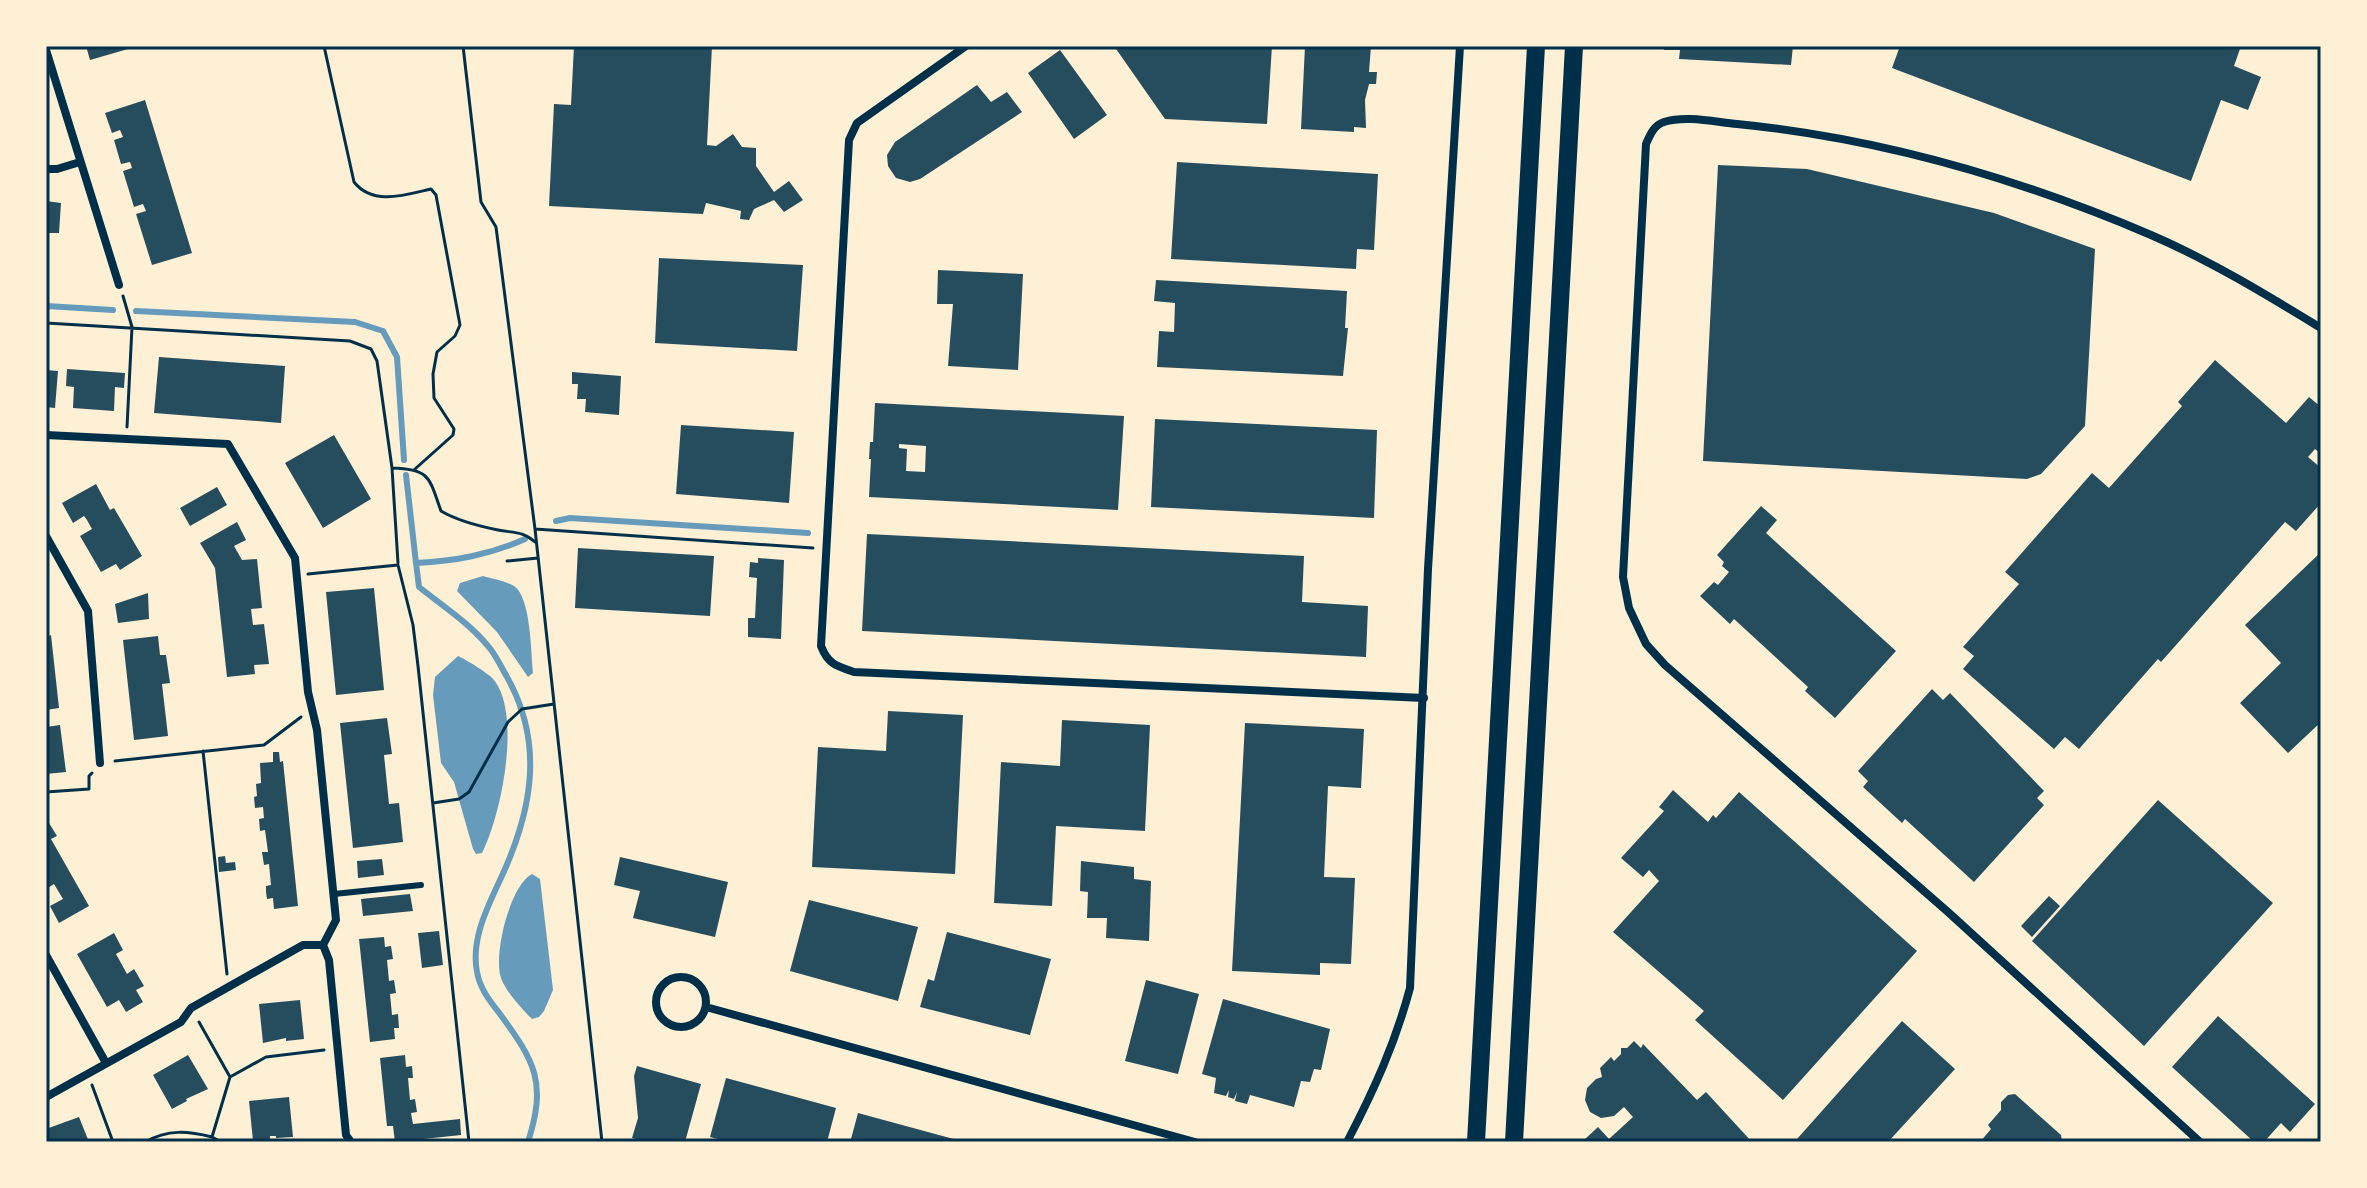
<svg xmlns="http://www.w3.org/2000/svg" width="2367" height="1188" font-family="Jost,sans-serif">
<rect width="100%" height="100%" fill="#fdf0d5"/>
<path fill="#669bbc" d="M483,576C493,579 506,581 514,586C531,597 531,653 533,673L528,677L497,632L457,591L460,583Z
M458,656C465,659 490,674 494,680C522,715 501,816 482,853L476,854L473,849L454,782L441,763L433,695L435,677Z
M532,874L540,879L553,990L544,1011L539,1017L532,1019C522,1009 506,992 501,978C493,955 510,885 532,874Z"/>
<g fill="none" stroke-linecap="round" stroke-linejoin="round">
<path stroke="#669bbc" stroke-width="6" d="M46,306L113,310
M136,311L355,322L383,331L397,357L404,460
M406,475L416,563C455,561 489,555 525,539
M556,521L570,518L808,533
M416,563L419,587C443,606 469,623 488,646C496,655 501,667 507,677C543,741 533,805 505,869C491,901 470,936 477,972C480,989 490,1001 500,1014C535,1062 547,1082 528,1142"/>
</g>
<path fill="#264d5e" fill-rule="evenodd" d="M86,46H135V47L90,60Z
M574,46H712L707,145L716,146L733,134L742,147L756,148V166L774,192L789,181L803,200L784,212L774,200L754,209L749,220L740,219L741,211L706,203L703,214L549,206L554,104L571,105Z
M1114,46H1272L1267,124L1165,119Z
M1305,46H1371L1369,72H1377L1376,84H1369L1365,100L1366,128L1354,127V132L1301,129Z
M1664,46H1793L1791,65L1679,59L1680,50H1664Z
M1900,46H2241L2234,66L2261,77L2248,110L2221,100L2191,181L1892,68Z
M1060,50L1107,115L1074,139L1028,73Z
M977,85L991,102L1007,92L1022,112L920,179L910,182L896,178L888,166L887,155L895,142Z
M145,100L192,253L152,265L136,214L146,211L143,204L134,207L123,171L132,168L130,162L121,164L114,140L123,137L120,130L112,133L105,113Z
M1177,162L1378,174L1374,250L1357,249L1356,269L1171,259Z
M1718,165L1807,169L1994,213L2095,249L2085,426L2041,474L2027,479L1703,461Z
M46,201L61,203L59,233H46Z
M659,258L803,265L797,351L655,343Z
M938,270L1023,274L1018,370L948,366L953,304H937Z
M1156,280L1347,291L1345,328H1348L1343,376L1157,367L1159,331L1174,332L1175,303L1154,301Z
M159,357L285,366L281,423L154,413Z
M2215,360L2286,423L2309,397L2321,407V454L2315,449L2308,457L2321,468V503L2296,531L2285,522L2161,662L2158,659L2079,749L2065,737L2054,749L1963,669L1974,656L1963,647L2019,584L2005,572L2092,473L2109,488L2182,406L2178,402Z
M67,369L125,373L124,388L115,387L114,411L73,408L74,387L66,386Z
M46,370L58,371L55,408L46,407Z
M572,372L621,376L619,415L585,412L586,399H577L578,384H572Z
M875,403L1124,416L1118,510L869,497L871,459H869L870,442H873ZM899,444L926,446L925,472L906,471L907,449L899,448Z
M1155,419L1377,430L1374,518L1151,507Z
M681,425L794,432L789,503L676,494Z
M334,435L371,499L323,528L285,463Z
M96,484L110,510L114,508L142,556L120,570L116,564L101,572L80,536L92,529L87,520L84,516L73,523L62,503Z
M217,487L227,505L190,526L180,508Z
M1761,506L1777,520L1766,533L1896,651L1835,718L1805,691L1808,687L1734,619L1730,624L1700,596L1714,582L1718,585L1729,572L1722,566L1724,562L1717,555Z
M237,522L246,540L234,546L242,560L257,559L262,608L251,609L253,625L264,624L269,664L254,665L255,674L227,677L215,568L200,543Z
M867,534L1304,556L1302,602L1368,606L1366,657L862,631Z
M578,548L714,556L710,616L575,608Z
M2321,552V722L2288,753L2240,703L2281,663L2245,625Z
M758,558L784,560L781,639L748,637V618H755L757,578L749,577L750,562L758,563Z
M374,588L384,690L336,695L326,592Z
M148,593L149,619L118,623L115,604Z
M51,635L59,708L46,710V637Z
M158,636L160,655H166L170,683L162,684L168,736L134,740L123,640Z
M1932,689L1943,700L1950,693L2044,791L2037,798L2044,805L1974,882L1905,819L1902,823L1863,787L1868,781L1858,771Z
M888,711L963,715L955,874L812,867L818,747L886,751Z
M387,718L392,754L384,755L389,804L399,803L403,842L353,848L340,723Z
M1062,720L1150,725L1145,831L1056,826L1052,906L994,903L1001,762L1060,766Z
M1245,723L1364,729L1361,788L1328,786L1324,877L1355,878L1351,964L1320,963V975L1232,971Z
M60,725L66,772L46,774V727Z
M273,752H279L280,762L283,761L298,906L274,909L273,898L267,899L266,892V886L271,885L269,864L264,865L262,852H268L265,830L260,831L259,819L264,818L263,807L255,808L254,797L257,796L256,784L261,783L260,763L273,762Z
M1673,790L1708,822L1713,815L1716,818L1739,792L1917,951L1783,1100L1695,1020L1704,1011L1613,932L1659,881L1649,870L1643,877L1621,858L1664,811L1659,807Z
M2158,800L2273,903L2144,1046L2032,941Z
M46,818L57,836L51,839L89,906L59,923L50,906L63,899L54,884L46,889Z
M225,856L226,863L235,862L236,870L219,872L218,857Z
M620,857L728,882L715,937L633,918L640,891L614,885Z
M382,859L384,875L358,878L357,861Z
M1081,861L1134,867V879L1151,881L1149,941L1106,938L1107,918H1087L1088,892L1080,891Z
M410,894L413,911L363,916L361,899Z
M2049,896L2060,906L2032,937L2021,926Z
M809,900L918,927L898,1001L790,971Z
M439,931L443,965L422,968L418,933Z
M947,932L1051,959L1030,1035L920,1007L928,979L934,981Z
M114,933L123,950L116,954L127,974L134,969L144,986L136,990L143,1002L126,1012L119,1000L107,1007L77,954Z
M384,937L385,947L391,946L393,959L387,960L389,981L394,980L396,993L390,994L392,1015L398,1014L399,1028H394L395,1039L370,1042L359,939Z
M1146,980L1199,994L1178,1074L1125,1061Z
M1223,999L1330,1029L1321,1070L1314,1069L1310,1082L1301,1081L1294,1107L1250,1095L1247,1104L1235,1101L1237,1092L1234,1099L1228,1097L1229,1090L1226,1096L1214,1093L1216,1078L1202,1074Z
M300,1000L304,1039L286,1041V1038L263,1043L259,1004Z
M2218,1016L2315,1104L2290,1132L2281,1123L2264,1142H2254L2172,1067Z
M1902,1021L1955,1069L1888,1142H1801L1797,1139Z
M1634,1041L1641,1048L1643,1044L1697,1100L1706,1092L1752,1142H1586L1584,1140L1598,1127L1609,1139L1633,1117L1624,1107L1614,1116L1601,1118L1590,1112L1585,1100L1587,1088L1596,1079L1602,1077L1600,1068L1611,1057L1614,1061L1621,1054V1048H1627Z
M188,1055L208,1089L186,1099L187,1101L172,1109L153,1075Z
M405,1055L406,1067L412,1066L413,1078H408L410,1100L415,1099L417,1112L411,1113L413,1124L460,1119L461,1135L395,1142L393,1126H387L380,1058Z
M637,1066L701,1084L685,1142H647L632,1138L638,1118L634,1076Z
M726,1078L836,1108L827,1142H729L710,1137Z
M2015,1094L2061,1135L2062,1142H1980L1991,1129L1988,1125L2001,1110V1102L2008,1095Z
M289,1097L293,1137L276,1138V1136H270V1139L253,1141L249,1101Z
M858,1113L961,1141L960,1142H861L851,1139Z
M79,1117L89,1142H46V1129Z"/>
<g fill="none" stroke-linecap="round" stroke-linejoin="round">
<path stroke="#003049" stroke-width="3" d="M324,46L354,182C373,206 405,195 431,189L436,195L460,325L455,336L437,352L433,374L434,398L454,429L453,435L415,469
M463,46L481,202L496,227L535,529
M123,296L132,327L127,427
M46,323L350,341L371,349L377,361L392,468L398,563
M392,468C430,469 429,477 441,511C458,521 478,526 498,530C513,533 523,531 535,542
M507,561L538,558
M308,574L398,565L413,625L418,666L469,1142
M203,751L227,974
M115,761L264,745L301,717
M46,792L89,789V776L92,773
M433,803L459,799L469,792L508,722L522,709L554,704
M199,1022L230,1077
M92,1085L113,1142
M145,1142C168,1129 188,1131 212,1137
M221,1142L212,1137L230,1077L266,1057L324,1050
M602,1142L535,529L813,548"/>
<path stroke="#003049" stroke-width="6" d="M334,894L421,885"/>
<path stroke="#003049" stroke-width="8" d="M966,46L857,123L849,140L821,646C828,664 836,666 854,672L1424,698
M46,50L119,285
M46,169H57L80,162
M46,435L228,444L295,558L308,692L317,730L336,920L323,945L329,960L346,1135L351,1142
M46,536L88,611L100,763
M46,955L106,1063
M656 1002a25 25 0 1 1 50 0a25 25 0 1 1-50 0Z
M706,1007L1195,1142
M46,1097L181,1022L191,1008L303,945H323
M1347,1142C1374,1090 1395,1044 1410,988L1428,569L1460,46
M2200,1142L1948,912L1665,665L1646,644L1637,625L1629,608L1623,577L1646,144C1650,135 1654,125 1664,122C1686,115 1715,122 1737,124C1879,138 2020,179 2151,235C2211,261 2265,294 2321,328"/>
<path stroke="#003049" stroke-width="18" d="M1476,1142L1536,46
M1514,1142L1574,46"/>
</g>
<rect width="2367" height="1188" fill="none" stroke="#fdf0d5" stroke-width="96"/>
<rect x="48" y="48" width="2271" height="1092" fill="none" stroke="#003049" stroke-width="3"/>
</svg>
